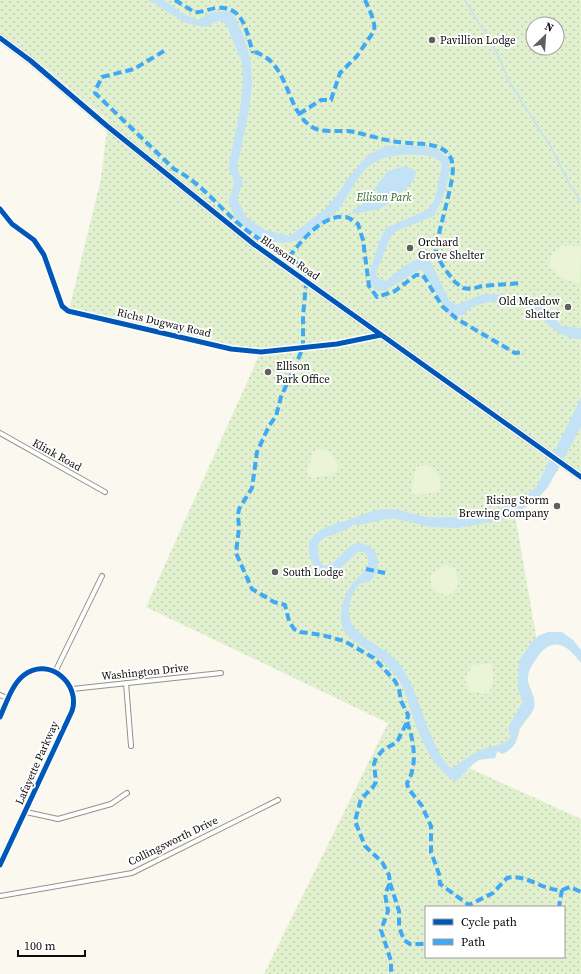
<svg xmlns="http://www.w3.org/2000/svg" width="581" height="974" font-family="'Source Serif 4',serif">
<defs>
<pattern id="grass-dots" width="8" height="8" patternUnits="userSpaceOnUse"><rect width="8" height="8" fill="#e1f0ce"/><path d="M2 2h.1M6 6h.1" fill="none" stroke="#c0cdb0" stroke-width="1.8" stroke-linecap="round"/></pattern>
</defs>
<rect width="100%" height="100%" fill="#faf8ef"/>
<path fill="url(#grass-dots)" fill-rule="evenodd" d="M0,0H581V473L564,461L541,495L515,514L539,654L529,670L527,679L534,697V706L532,712L520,729L516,743L502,754L498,750L495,758L479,760L469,768L581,819V974H417V971L414,974H264L388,723L146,607L261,351L233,347L162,330L69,310L101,179L108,120L39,62L0,34ZM533,24H557V48H533ZM426,907H564V957H426Z"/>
<path fill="#ecf4d8" d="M561,246H581L580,283C566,281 557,277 549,264L552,253Z
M321,449L331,454L339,466L333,475L311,478L307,473L313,451Z
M426,465C438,472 442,477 440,492L415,495L411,491L416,467Z
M446,565L455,569L459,579L457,588L449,595L438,593L431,585V574Z
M491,663C495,675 494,683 488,694L470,691L465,679L473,665Z"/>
<path fill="#c4e2f5" d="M148,0H164L181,13L198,20L212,12L229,11L234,15L243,34L251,62L252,86L249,110L237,167L243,182L237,199L246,217L265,230L290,236L324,210L338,194L347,179L368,155L385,146L412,145L433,147L449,158C451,180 444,196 434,216L396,231L390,238L376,274L379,279L387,281C396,272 416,254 430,260L449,300L456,305L484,294L517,295L536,299L562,326L581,328V339C562,339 550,327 537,314C534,311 532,307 528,305C515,299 473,299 465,314L451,318L421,269L386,290L381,291L374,289L370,280V271L381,237L386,228L427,210L435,199L442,164C436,156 428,155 418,155C401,154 383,155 369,166C355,178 349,197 337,211C331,217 303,239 295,241C275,247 244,233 234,215C232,211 230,205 228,201C233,187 237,182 228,169L240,110L243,82L242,63L227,26L221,20L205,27L186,23Z
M405,166L413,169L416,173C413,186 406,187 399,195C383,211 374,210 353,214L352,212L359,206L377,196L378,193L375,187L388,171Z
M581,398V427L548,487L534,502L506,519L458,528L431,527L392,518L359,525L354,524C344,534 328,533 319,542C317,550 318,562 324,566C342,565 348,532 370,547C380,553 380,571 372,579C369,583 362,582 359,585C351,592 347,610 350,619C358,642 389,647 401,666C422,697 425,737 449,767L453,768C462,762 472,753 483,749C492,746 505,745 511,737L508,728L523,701L518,689L519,661L530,644L538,636L548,632H562L573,640L581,650V663C568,646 554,635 538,656C533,663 528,670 528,678C527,689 537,697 534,708C531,716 524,721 520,728C518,733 517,741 514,745C511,749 507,752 502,754L497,751L495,758C490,759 483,758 479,760C468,764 465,777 455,781C433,769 421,740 413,717C408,704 406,691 399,680C392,670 383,661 373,654C360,644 344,639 341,621C339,610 346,592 352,584C360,574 376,565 364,552H358L333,575L323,577C316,571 313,566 310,557C303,534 325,527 342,522C358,518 371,509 388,509C402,509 414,515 427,517C440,518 466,517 479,514C499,511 522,501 536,487Z"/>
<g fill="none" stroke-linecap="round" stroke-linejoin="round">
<path stroke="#c4e2f5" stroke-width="1.5" d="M465,0L497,53L508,80L552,149L570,185L581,202"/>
<g stroke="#93928e" stroke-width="6">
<path id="street" d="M0,209L12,224L34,240L44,255L62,306L68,311L231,349L261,352L337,344L381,335
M0,433L105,492
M55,672L102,576
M126,683L131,746
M72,689L221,673
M0,695L9,699
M0,717C6,704 12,684 24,675C49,656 81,684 72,711L0,865
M26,812L58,819L111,804L127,793
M0,896L132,873L278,800"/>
</g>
<g stroke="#8a8985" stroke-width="8">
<path id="secondary" d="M0,38L31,61L107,126L255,245L581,477"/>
</g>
<use href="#street" stroke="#fefefd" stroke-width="4"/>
<use href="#secondary" stroke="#f4f4e8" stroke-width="5.5"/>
<path stroke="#3fa9f5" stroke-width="4" stroke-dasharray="8 4" stroke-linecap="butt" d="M175,0L194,12C201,13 209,9 216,8C244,5 246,31 253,53
M164,51L134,69L102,77L96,89L95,93L174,169C204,184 224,215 252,234C269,247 295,255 307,274L303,316V348L281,397L276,416L269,426L257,452L252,488L239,509L238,515L239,528L236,553L252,589L274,602L285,605L289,621L294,629L300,632L322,635L344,641L374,658L395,681L399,689L401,701L408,715L407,722L397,742L383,750L376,758L374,764L376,782L373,787L361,799L355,821L365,846L382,862L389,875L390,883L385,894L388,911L381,930L391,961V974
M255,52C290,63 285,110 312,127C323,134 341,129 354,132C368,135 383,140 398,142C422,145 459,139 452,178C448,202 440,225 436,249V254L444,268L455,282L463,288L471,289L482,286L522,283
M299,114L321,100H331L340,73L357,56L374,31C376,22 369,9 365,0
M289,257C301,241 323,214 345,217C349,217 355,222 358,224L363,240L369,286L377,297L395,291L416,275H423L442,306L457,319L515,353L524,352
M366,569L385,573
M407,722C414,740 418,766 407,783L408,788L422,806L431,826V852L439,874L440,884L469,905L493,893L507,878C526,873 542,891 562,890L559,907
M390,883L399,911V927L404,940L410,944H426
M562,890L570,887L581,892"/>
<g stroke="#fff" stroke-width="8">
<path id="cycleway" d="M0,38L31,61L107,126L255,245L581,477
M0,209L12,224L34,240L44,255L62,306L68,311L231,349L261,352L337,344L381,335
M0,717C6,704 12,684 24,675C49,656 81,684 72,711L0,865"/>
</g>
<use href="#cycleway" stroke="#0057b8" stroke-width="5"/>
</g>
<g fill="#5f5f5b" stroke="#fff" stroke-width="1.5">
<circle cx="432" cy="40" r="4"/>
<circle cx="410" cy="248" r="4"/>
<circle cx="568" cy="307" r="4"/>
<circle cx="268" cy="372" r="4"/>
<circle cx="557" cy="506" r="4"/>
<circle cx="275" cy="572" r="4"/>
</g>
<g text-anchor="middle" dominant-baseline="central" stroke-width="4" stroke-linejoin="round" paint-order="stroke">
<g font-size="11" fill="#0c0c0c" stroke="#fff" text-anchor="start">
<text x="440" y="40">Pavillion Lodge</text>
<text x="418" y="242">Orchard<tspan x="418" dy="13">Grove Shelter</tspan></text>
<text x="560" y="301" text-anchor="end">Old Meadow<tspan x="560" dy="13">Shelter</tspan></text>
<text x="276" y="366">Ellison<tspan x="276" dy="13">Park Office</tspan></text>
<text x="549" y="500" text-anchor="end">Rising Storm<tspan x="549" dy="13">Brewing Company</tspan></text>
<text x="283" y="572">South Lodge</text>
</g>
<g font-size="11" font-style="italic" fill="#26651a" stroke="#fff">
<text x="384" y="197">Ellison Park</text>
</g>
<g font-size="11" fill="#0c0c0c" stroke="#fff">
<text transform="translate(290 258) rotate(35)">Blossom Road</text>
<text transform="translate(164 323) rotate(13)">Richs Dugway Road</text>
<text transform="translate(57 455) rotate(29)">Klink Road</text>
<text transform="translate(145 672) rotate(-6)">Washington Drive</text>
<text transform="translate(37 763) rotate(-66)">Lafayette Parkway</text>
<text transform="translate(173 841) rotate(-26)">Collingsworth Drive</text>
</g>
</g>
<rect x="425" y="906" width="140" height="52" fill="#ffffff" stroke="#9e9e9e"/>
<rect x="433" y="919" width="20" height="6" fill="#0057b8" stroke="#9e9e9e"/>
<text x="461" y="926" font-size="12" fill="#0c0c0c">Cycle path</text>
<rect x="433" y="939" width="20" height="6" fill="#3fa9f5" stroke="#9e9e9e"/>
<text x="461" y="946" font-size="12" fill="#0c0c0c">Path</text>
<g transform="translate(545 36) rotate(25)"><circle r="19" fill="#ffffff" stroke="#9e9e9e"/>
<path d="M0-3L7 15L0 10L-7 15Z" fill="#5f5f5b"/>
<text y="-6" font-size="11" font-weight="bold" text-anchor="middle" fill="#0c0c0c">N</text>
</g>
<path d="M18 950v6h67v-6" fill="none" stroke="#0c0c0c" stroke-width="2"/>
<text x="24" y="950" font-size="12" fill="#0c0c0c" stroke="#ffffff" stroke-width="3" paint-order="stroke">100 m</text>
</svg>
